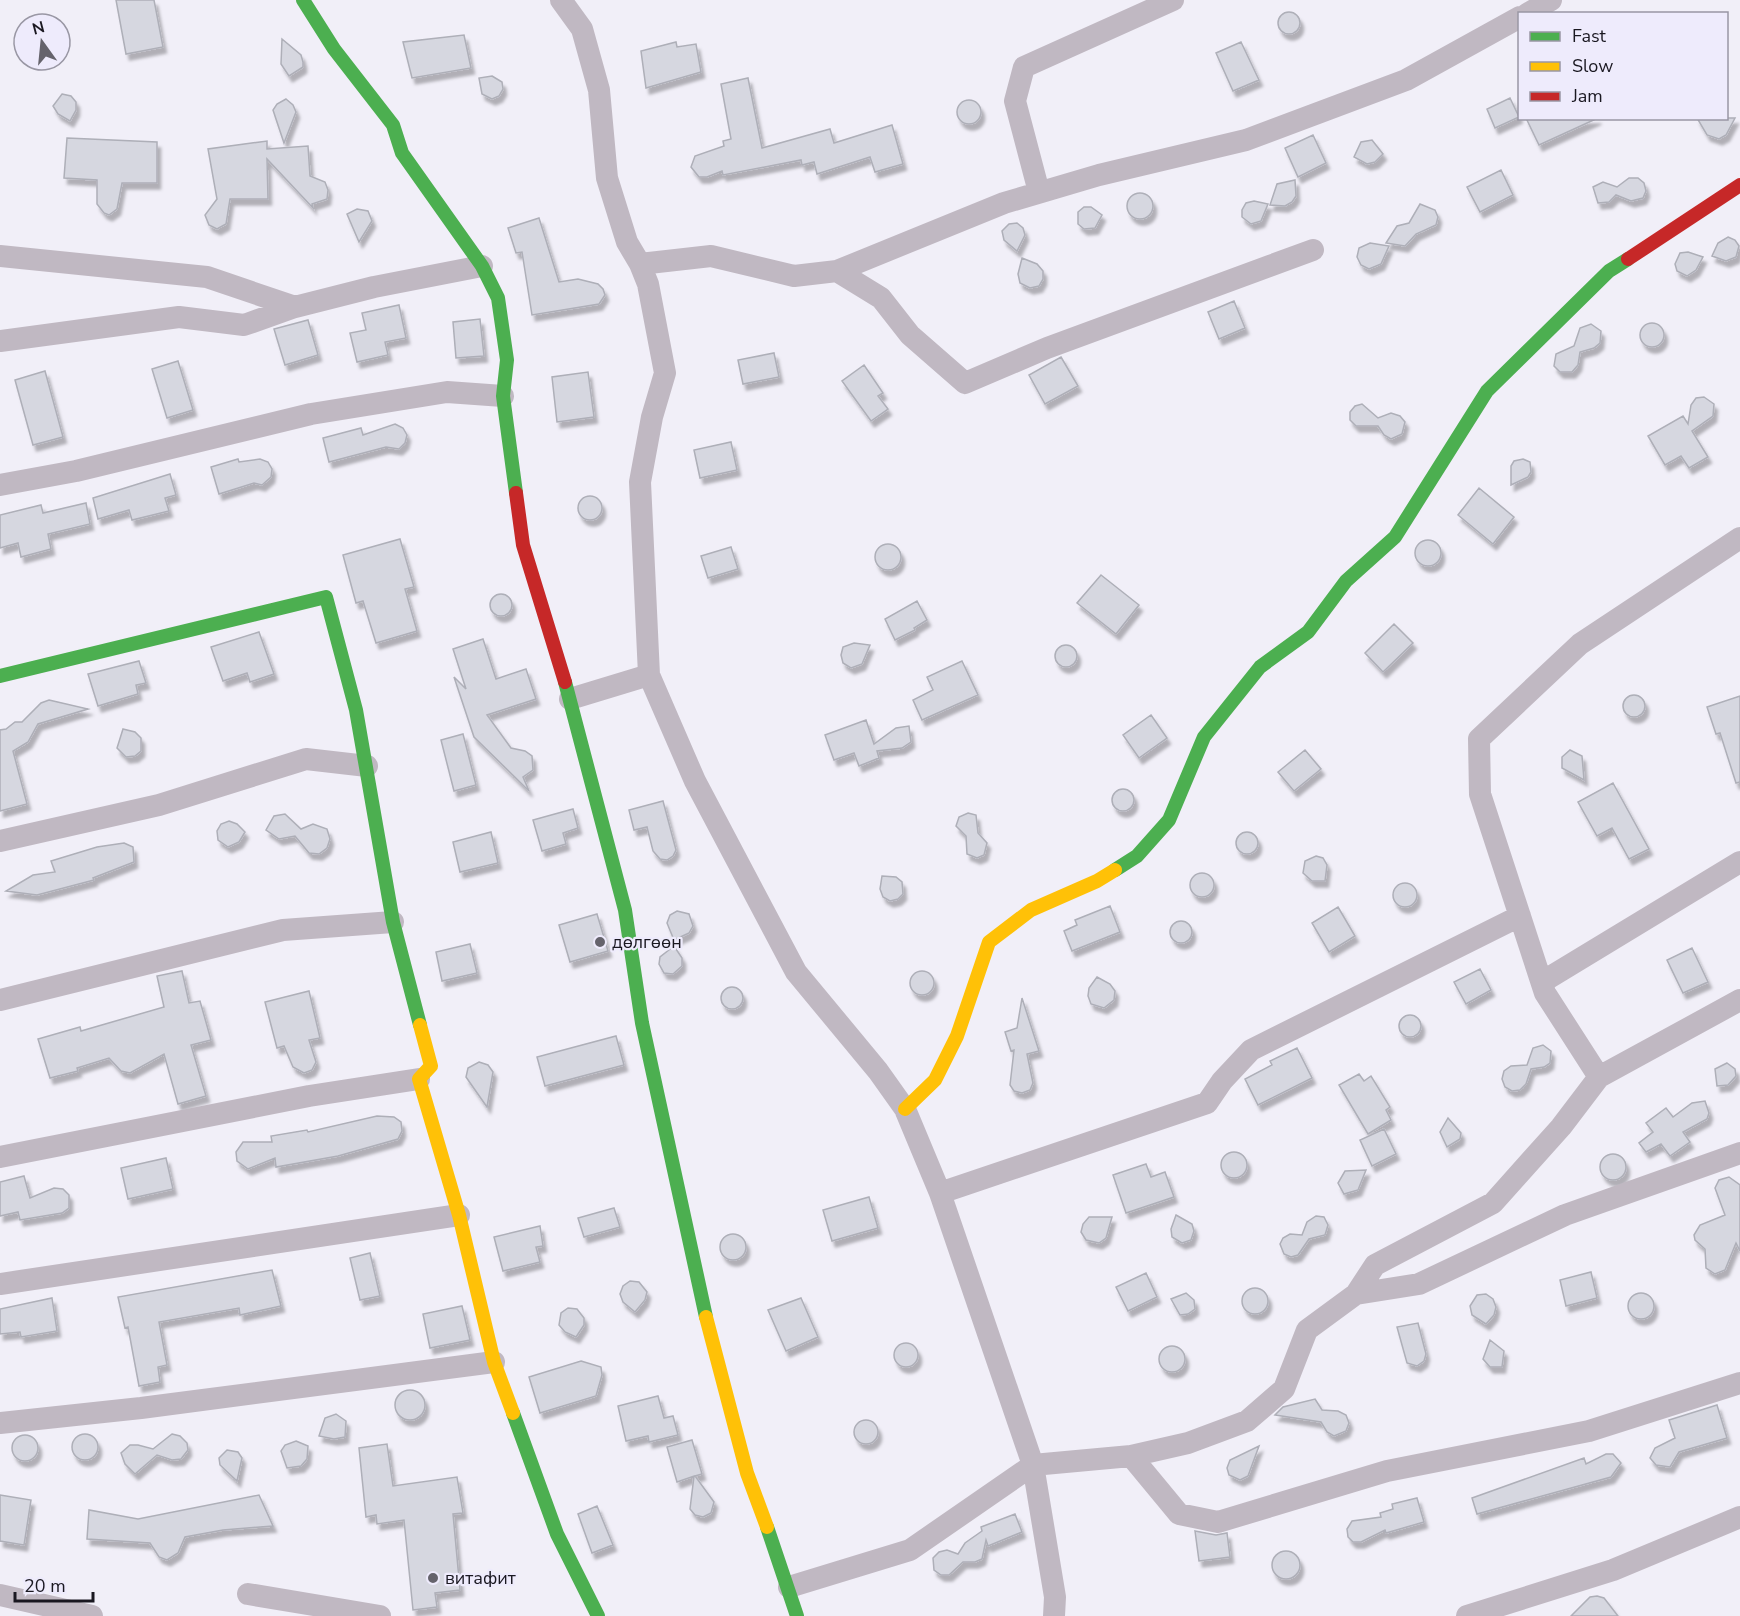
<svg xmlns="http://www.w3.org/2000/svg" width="1740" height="1616" font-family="'Nunito Sans',sans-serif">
<defs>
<filter id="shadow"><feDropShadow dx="3.5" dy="6" stdDeviation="1.5" flood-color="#0004"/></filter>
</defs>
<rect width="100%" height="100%" fill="#f1eff8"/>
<path fill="#d6d7e0" stroke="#aeafb8" stroke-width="1.5" filter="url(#shadow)" d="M116,0H154L163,47L126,54Z
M1278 23a11 11 0 1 1 22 0a11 11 0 1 1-22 0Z
M464,35L471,68L412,78L403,42Z
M282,39L301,55L303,62V67L289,76L281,64Z
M676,42L677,47L696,44L701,72L646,88L641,51Z
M1241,42L1259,80L1233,91L1216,53Z
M492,76L502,82L503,89L499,96L492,99L482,94L479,78Z
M748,78L762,148L830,129L834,143L892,125L903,164L875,172L870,157L817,174L814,162L802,165L801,160L723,175L722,171L707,177H699L691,167L695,156L724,146L723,141L731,139L721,84Z
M62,94L71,96L76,102V110L70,121L58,114L53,106Z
M1510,98L1519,117L1495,128L1487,109Z
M286,99L293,105L296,112L284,143L273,110L277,104Z
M957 112a12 12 0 1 1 24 0a12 12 0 1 1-24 0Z
M1526,118H1598L1539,145Z
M1697,118H1735L1726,135L1719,139L1707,135Z
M1313,135L1326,163L1298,177L1285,148Z
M67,138L157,142V183H122L117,209L109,215L104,213L97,204V180L64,178Z
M1372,140L1383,154L1375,162L1367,164L1354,157L1361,142Z
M267,141V149L308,146L310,176L325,182L328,190L327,199L312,204L313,208L267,159L268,199H230L226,224L217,229L209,225L205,215L217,199L208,149Z
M1501,170L1513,195L1480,212L1467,187Z
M1629,178H1638L1644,183L1646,191L1643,198L1631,201L1616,195L1609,202L1598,203L1593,187L1603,182L1617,187Z
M1295,180L1296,196L1292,202L1285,206L1270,205L1277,184Z
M1127 206a13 13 0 1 1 26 0a13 13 0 1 1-26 0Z
M1254,201L1268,204L1261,221L1251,224L1242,217V210L1246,203Z
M1420,204L1435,210L1438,217L1436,225L1416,234L1405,246L1386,243L1397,226L1409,223Z
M1084,207H1091L1102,215L1095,228L1084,229L1078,224V212Z
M357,209L368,211L372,221L359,242L347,214Z
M539,218L559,282L578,279L598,284L603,289L605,295L599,304L532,315L522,252L516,253L508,228Z
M1017,223L1023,228L1025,235L1017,251L1004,240L1002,231L1009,224Z
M1728,237L1735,240L1739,246L1736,257L1726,261L1712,256L1718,243Z
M1370,243L1389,246L1381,264L1369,269L1361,265L1357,257L1359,248Z
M1688,252L1703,257L1696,270L1687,276L1677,271L1675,264L1680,253Z
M1022,258L1037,264L1043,271V279L1039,286L1030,288L1020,283L1018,274Z
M1234,301L1245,328L1219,339L1208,312Z
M399,305L406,338L385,342L388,355L357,362L350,333L366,330L362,313Z
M480,319L484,356L456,358L453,322Z
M308,320L318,355L285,365L274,329Z
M1640 335a12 12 0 1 1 24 0a12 12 0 1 1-24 0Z
M1591,324L1601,331L1600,343L1594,348L1580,352L1578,365L1572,372H1560L1554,366L1556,354L1574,346L1580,328Z
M774,353L779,377L743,384L738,360Z
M1061,357L1078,386L1045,404L1029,375Z
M178,361L193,410L167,418L152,369Z
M864,365L883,393L878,396L888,409L871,421L842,381Z
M45,371L63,437L33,445L15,380Z
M588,372L594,417L557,422L552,377Z
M1704,397L1714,404L1713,416L1692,431L1708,457L1689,468L1681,456L1665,465L1648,436L1683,416L1688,424L1691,405L1696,398Z
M1362,404L1378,418L1391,413L1400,416L1405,422L1402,434L1391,439L1384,435L1378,426H1356L1350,420V412L1355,406Z
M395,424L403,428L407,435L405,443L399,449L386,447L329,462L323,438L361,428L363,435Z
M731,442L737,470L700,478L694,450Z
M238,459L239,462L260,459L268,462L272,469L271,477L262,485L254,483L219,494L211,467Z
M1523,459L1530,462L1531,472L1528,477L1511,485V466L1514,461Z
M170,474L176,495L165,498L169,511L132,520L129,510L98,519L93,498Z
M1479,488L1514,517L1493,544L1458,515Z
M578 508a12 12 0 1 1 24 0a12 12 0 1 1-24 0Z
M86,503L90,524L48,534L51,549L21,557L18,543L0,548V515L41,505L43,513Z
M400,539L414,587L405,589L417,631L376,643L363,601L356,603L343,555Z
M1415 553a13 13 0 1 1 26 0a13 13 0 1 1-26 0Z
M875 557a13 13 0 1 1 26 0a13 13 0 1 1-26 0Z
M731,547L738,569L708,578L701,556Z
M1101,575L1139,605L1116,634L1077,603Z
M490 605a11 11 0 1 1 22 0a11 11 0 1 1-22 0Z
M917,601L927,620L914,628L915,630L895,640L885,619Z
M1394,624L1413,643L1383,672L1365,653Z
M259,632L274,674L250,682L247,673L223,681L211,647Z
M483,639L496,679L526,669L536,699L487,715L511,748L525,751L532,756L533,770L523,777L529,791L474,737L454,677L466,689L453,649Z
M854,643L870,645L862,664L851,668L843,663L841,655L843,647Z
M1055 656a11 11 0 1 1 22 0a11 11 0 1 1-22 0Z
M139,661L146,683L136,685L138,694L98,706L88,674Z
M962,661L978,695L922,720L913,700L933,690L927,677Z
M1623 706a11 11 0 1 1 22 0a11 11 0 1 1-22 0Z
M1740,696V782L1736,783L1720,733L1716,734L1707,707Z
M49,700L88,709L38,724L28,742L13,751L27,804L0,811V730L6,729L15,722H22L41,703Z
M1151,715L1167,738L1139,758L1123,735Z
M866,720L874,744L896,728L909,726L911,742L902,748L877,751L879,758L859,766L854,753L834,760L825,735Z
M123,729L135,732L141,738V751L135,756L126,757L117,748Z
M463,734L476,785L454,791L441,740Z
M1305,750L1321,769L1294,791L1278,772Z
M1570,750L1582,756L1584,780L1562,768V757Z
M1613,783L1649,849L1629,859L1612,828L1597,836L1578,802Z
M1112 800a11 11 0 1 1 22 0a11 11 0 1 1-22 0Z
M663,801L676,850L673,856L667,860L660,859L653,851L647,827L634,830L629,810Z
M573,809L578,828L563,833L566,844L542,851L533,820Z
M968,813L976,815L978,833L987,843L984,855L977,858L967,854L966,836L956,826L959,817Z
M285,814L301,829L313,824L327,829L330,839L327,848L319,854L309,853L295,836L279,839L266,830L274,816Z
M229,821L237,824L245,832L239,842L228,847L218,840L217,831L221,824Z
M491,832L498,863L460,872L453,842Z
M1236 843a11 11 0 1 1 22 0a11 11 0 1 1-22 0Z
M124,843L133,847L134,862L93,878L94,880L37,895L6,891L33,875L55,872L51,861L97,847Z
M1316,856L1323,858L1327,865L1325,881H1312L1303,873L1305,861Z
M1190 885a12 12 0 1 1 24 0a12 12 0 1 1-24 0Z
M882,876L896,877L902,882L903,894L898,899L890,901L883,897L880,889Z
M1393 895a12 12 0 1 1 24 0a12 12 0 1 1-24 0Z
M1110,906L1120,932L1072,951L1064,931L1077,925L1075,920Z
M1338,907L1355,936L1329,952L1312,923Z
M677,911L689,914L693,926L689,933L674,940L667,923L670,915Z
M597,914L608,951L570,962L559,925Z
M1170 932a11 11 0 1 1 22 0a11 11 0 1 1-22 0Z
M470,944L477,973L442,981L436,952Z
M674,946L682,958V966L673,974L664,973L659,964L660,957Z
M1692,948L1708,982L1683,993L1667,960Z
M1480,969L1491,990L1466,1004L1454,982Z
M182,971L189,1003L200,1001L211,1040L191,1045L206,1096L178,1104L164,1054L130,1073L121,1071L109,1058L77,1068L78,1071L50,1078L38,1039L80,1027L81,1031L164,1007L157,976Z
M910 983a12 12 0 1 1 24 0a12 12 0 1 1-24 0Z
M1097,977L1110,984L1115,991L1114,1000L1104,1008L1091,1004L1088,996L1089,988Z
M721 998a11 11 0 1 1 22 0a11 11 0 1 1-22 0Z
M309,991L320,1038L309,1040L316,1062L312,1070L304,1073L293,1067L284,1046L277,1048L265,1002Z
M1022,998L1039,1051L1027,1054L1033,1083L1030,1090L1022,1093L1014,1091L1010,1085L1014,1050L1011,1051L1005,1032L1017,1028Z
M1399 1026a11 11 0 1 1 22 0a11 11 0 1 1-22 0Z
M616,1036L624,1065L545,1086L537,1057Z
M1543,1045L1551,1051L1550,1063L1544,1067L1531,1069L1526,1084L1520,1090L1512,1091L1505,1087L1502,1079L1504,1071L1511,1066L1527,1065L1533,1048Z
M1297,1048L1312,1078L1258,1105L1245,1079L1272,1065L1270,1061Z
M479,1062L488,1065L493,1072L487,1107L466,1077L468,1068Z
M1727,1063L1735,1069L1736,1076L1728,1085L1717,1086L1715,1069Z
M1359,1074L1364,1081L1371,1076L1390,1107L1386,1110L1391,1120L1368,1134L1339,1085Z
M1705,1101L1709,1113L1707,1119L1683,1132L1690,1142L1670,1156L1661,1144L1646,1152L1639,1143L1653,1132L1646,1123L1666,1108L1673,1117L1692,1103Z
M377,1116L394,1117L401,1122L402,1131L398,1139L338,1156L276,1167L275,1158L248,1169L237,1161L236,1152L243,1142H272L271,1136L307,1130L308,1132Z
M1448,1118L1461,1133L1460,1139L1447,1147L1440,1132Z
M1384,1129L1396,1154L1372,1166L1360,1140Z
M1221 1165a13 13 0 1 1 26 0a13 13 0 1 1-26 0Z
M1600 1167a13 13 0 1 1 26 0a13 13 0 1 1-26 0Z
M166,1158L173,1189L128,1199L121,1168Z
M1146,1164L1151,1177L1165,1172L1174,1197L1126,1213L1113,1175Z
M1366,1170L1358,1190L1344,1194L1338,1183L1345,1171Z
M24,1176L30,1198L54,1188L63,1189L69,1195V1208L62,1213L20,1220L18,1212L0,1216V1182Z
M1729,1177L1740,1185V1251L1736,1243L1725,1270L1715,1274L1706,1268L1705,1249L1695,1240L1694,1235L1700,1225L1725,1215L1715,1188L1719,1180Z
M869,1197L878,1228L832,1241L823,1210Z
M614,1208L620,1227L584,1237L578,1218Z
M1176,1215L1192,1224L1194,1231L1191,1240L1182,1243L1172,1237L1171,1229Z
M1316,1216L1324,1217L1328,1225L1325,1235L1309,1239L1298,1255L1291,1257L1284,1254L1280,1244L1283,1238L1290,1234L1302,1235L1307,1222Z
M1089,1217H1112L1106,1238L1099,1243L1086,1240L1081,1232L1083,1224Z
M540,1226L543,1246L536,1247L540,1262L503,1271L494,1237Z
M720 1247a13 13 0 1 1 26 0a13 13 0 1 1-26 0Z
M370,1253L380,1296L360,1300L350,1258Z
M272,1270L281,1306L240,1315L239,1308L159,1322L167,1365L158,1367L160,1382L139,1386L128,1327L125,1328L118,1297Z
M1591,1272L1597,1298L1566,1306L1560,1280Z
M1146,1273L1157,1297L1128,1311L1116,1287Z
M630,1281L639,1282L647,1292L645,1300L635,1312L623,1302L620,1294L623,1286Z
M1242 1301a13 13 0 1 1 26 0a13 13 0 1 1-26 0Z
M1186,1293L1194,1300L1195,1309L1188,1314L1180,1315L1171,1299Z
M1628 1306a13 13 0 1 1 26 0a13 13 0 1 1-26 0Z
M1486,1294L1493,1299L1496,1307L1494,1315L1486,1324L1472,1315L1470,1306L1477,1295Z
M52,1298L57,1331L21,1337L20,1332L0,1334V1309Z
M801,1298L818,1337L786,1351L768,1310Z
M462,1306L470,1340L430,1348L423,1314Z
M568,1308L577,1309L584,1318V1325L576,1337L565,1332L559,1325L561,1313Z
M1418,1323L1426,1354L1424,1361L1417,1366L1407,1363L1397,1327Z
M1490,1340L1504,1351L1502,1367H1490L1483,1359Z
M894 1355a12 12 0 1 1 24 0a12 12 0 1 1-24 0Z
M1159 1359a13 13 0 1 1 26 0a13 13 0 1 1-26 0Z
M581,1361L601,1367L602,1375L596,1396L540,1413L529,1377Z
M395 1405a15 15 0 1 1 30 0a15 15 0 1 1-30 0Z
M658,1396L664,1418L673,1416L678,1435L649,1442L648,1436L626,1441L618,1406Z
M1315,1399L1322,1410L1338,1411L1346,1415L1349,1423L1346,1431L1334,1436L1327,1432L1321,1422L1275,1415L1283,1407Z
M1717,1405L1727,1438L1679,1452L1670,1467L1656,1465L1650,1458L1655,1448L1675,1438L1669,1420Z
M336,1414L346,1421L345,1437L334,1439L319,1436L325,1418Z
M854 1432a12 12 0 1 1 24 0a12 12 0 1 1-24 0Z
M172,1434L180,1436L187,1443L188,1450L181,1459L172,1460L157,1455L135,1474L125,1464L121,1453L130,1445H138L153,1449Z
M72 1447a13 13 0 1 1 26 0a13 13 0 1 1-26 0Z
M12 1448a13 13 0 1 1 26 0a13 13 0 1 1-26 0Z
M692,1440L702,1474L695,1476L714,1502L711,1513L703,1517L695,1515L690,1509L694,1476L677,1482L667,1447Z
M296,1441L308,1446L307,1459L301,1466L287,1468L281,1451L285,1445Z
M387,1444L393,1486L457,1477L463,1513L453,1514L460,1590L435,1593L437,1607L413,1610L404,1520L377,1524L376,1515L366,1517L359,1448Z
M1259,1446L1248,1476L1240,1480L1229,1475L1227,1468L1230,1460Z
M227,1450L238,1452L242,1458L237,1481L220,1465L219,1458Z
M1606,1454H1613L1621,1463L1611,1477L1477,1514L1472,1498L1584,1458L1586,1464Z
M0,1495L31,1500L24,1545L0,1541Z
M259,1495L273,1526L223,1530L185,1537L178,1553L167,1560L159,1557L150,1543L87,1539L89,1510L138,1519Z
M1417,1498L1424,1522L1386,1533L1385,1530L1361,1542H1353L1348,1537L1347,1529L1352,1521L1381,1517L1380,1513L1393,1509L1392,1504Z
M597,1506L613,1545L592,1553L578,1514Z
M1015,1514L1022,1532L988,1546L986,1540L982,1559L975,1562H963L949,1575H941L934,1570L933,1558L939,1552L947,1550L958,1554L965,1543L982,1531L981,1527Z
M1195,1531L1216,1535L1227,1533L1230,1557L1199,1561Z
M1272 1565a14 14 0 1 1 28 0a14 14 0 1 1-28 0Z
M1597,1596L1604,1598L1618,1616H1571L1590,1597Z"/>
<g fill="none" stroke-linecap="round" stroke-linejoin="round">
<path stroke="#c0b8c2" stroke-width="22" d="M561,0L582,29L599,90L607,178L627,242L640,264
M1527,14L1551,0
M1039,192L1015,101L1024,67L1173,0
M0,256L207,277L295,307L374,287L482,266
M837,271L1004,203L1099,175L1246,140L1406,80L1520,17
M0,341L179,317L244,325L295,307
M0,485L76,471L311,414L447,392L503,396
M649,675L695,781L796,972L878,1071L905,1109L940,1193L1033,1465L1055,1597L1054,1616
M570,699L649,675L640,482L652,417L665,373L648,284L640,264L711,256L794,276L837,271L881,298L910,335L965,383L1047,348L1313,250
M0,841L159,805L306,759L367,766
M1542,982L1740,862
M0,1000L283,930L393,922
M1599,1077L1545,993L1480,794L1479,739L1580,644L1740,538
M0,1157L309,1096L419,1079
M940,1193L1207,1103L1222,1081L1251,1050L1520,916
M0,1284L459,1215
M1356,1294L1419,1284L1565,1215L1740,1153
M0,1423L141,1408L494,1362
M1131,1456L1179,1514L1218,1522L1387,1471L1589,1431L1740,1383
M789,1587L910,1550L1033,1465L1131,1456L1188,1443L1247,1421L1284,1389L1307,1330L1356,1294L1375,1265L1493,1203L1561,1127L1599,1077L1740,1000
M248,1594L380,1616
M0,1595L92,1616
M1467,1616L1613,1570L1740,1517"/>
<path stroke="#4caf50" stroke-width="14" d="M303,0L334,49L393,125L402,153L482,266L498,298L507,360L503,396L516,493
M0,676L326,597L356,710L393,922L420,1025
M565,682L625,910L642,1023L706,1317
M1115,870L1137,856L1169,820L1204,737L1260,667L1308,632L1346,581L1395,537L1487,391L1609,271L1628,259
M513,1413L557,1534L598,1616
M767,1527L797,1616"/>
<path stroke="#ffc107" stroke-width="14" d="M420,1025L431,1066L419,1079L459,1215L494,1362L513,1413
M905,1109L935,1080L957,1036L989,942L1031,910L1097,881L1115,870
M706,1317L747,1473L767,1527"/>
<path stroke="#c62828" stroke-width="14" d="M1628,259L1740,185
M516,493L523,545L565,682"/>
</g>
<g fill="#65636c" stroke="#eeebfc" stroke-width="2">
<circle cx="600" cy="942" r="6"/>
<circle cx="433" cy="1578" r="6"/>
</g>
<g text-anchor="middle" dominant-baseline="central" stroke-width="4.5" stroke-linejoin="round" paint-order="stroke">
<g font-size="18" fill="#1a1821" stroke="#eeebfc" text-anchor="start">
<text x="612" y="942">дөлгөөн</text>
<text x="445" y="1578">витафит</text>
</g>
</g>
<rect x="1518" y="12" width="210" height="108" fill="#eeebfc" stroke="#9997a4" stroke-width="1.5"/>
<rect x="1530" y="32" width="30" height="9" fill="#4caf50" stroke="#9997a4" stroke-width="1.5"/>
<text x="1572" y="42" font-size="18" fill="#1a1821">Fast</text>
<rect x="1530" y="62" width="30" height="9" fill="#ffc107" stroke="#9997a4" stroke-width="1.5"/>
<text x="1572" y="72" font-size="18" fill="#1a1821">Slow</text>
<rect x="1530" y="92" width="30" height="9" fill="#c62828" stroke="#9997a4" stroke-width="1.5"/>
<text x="1572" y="102" font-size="18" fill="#1a1821">Jam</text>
<g transform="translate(42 42) rotate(345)"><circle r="28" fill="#eeebfc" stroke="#9997a4" stroke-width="1.5"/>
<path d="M0-4.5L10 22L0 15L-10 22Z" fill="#65636c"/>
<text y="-9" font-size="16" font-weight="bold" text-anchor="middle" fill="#1a1821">N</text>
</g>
<path d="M15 1592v9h78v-9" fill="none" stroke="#1a1821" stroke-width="3"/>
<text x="24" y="1592" font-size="18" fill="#1a1821" stroke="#eeebfc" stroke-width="4.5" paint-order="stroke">20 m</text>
</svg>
